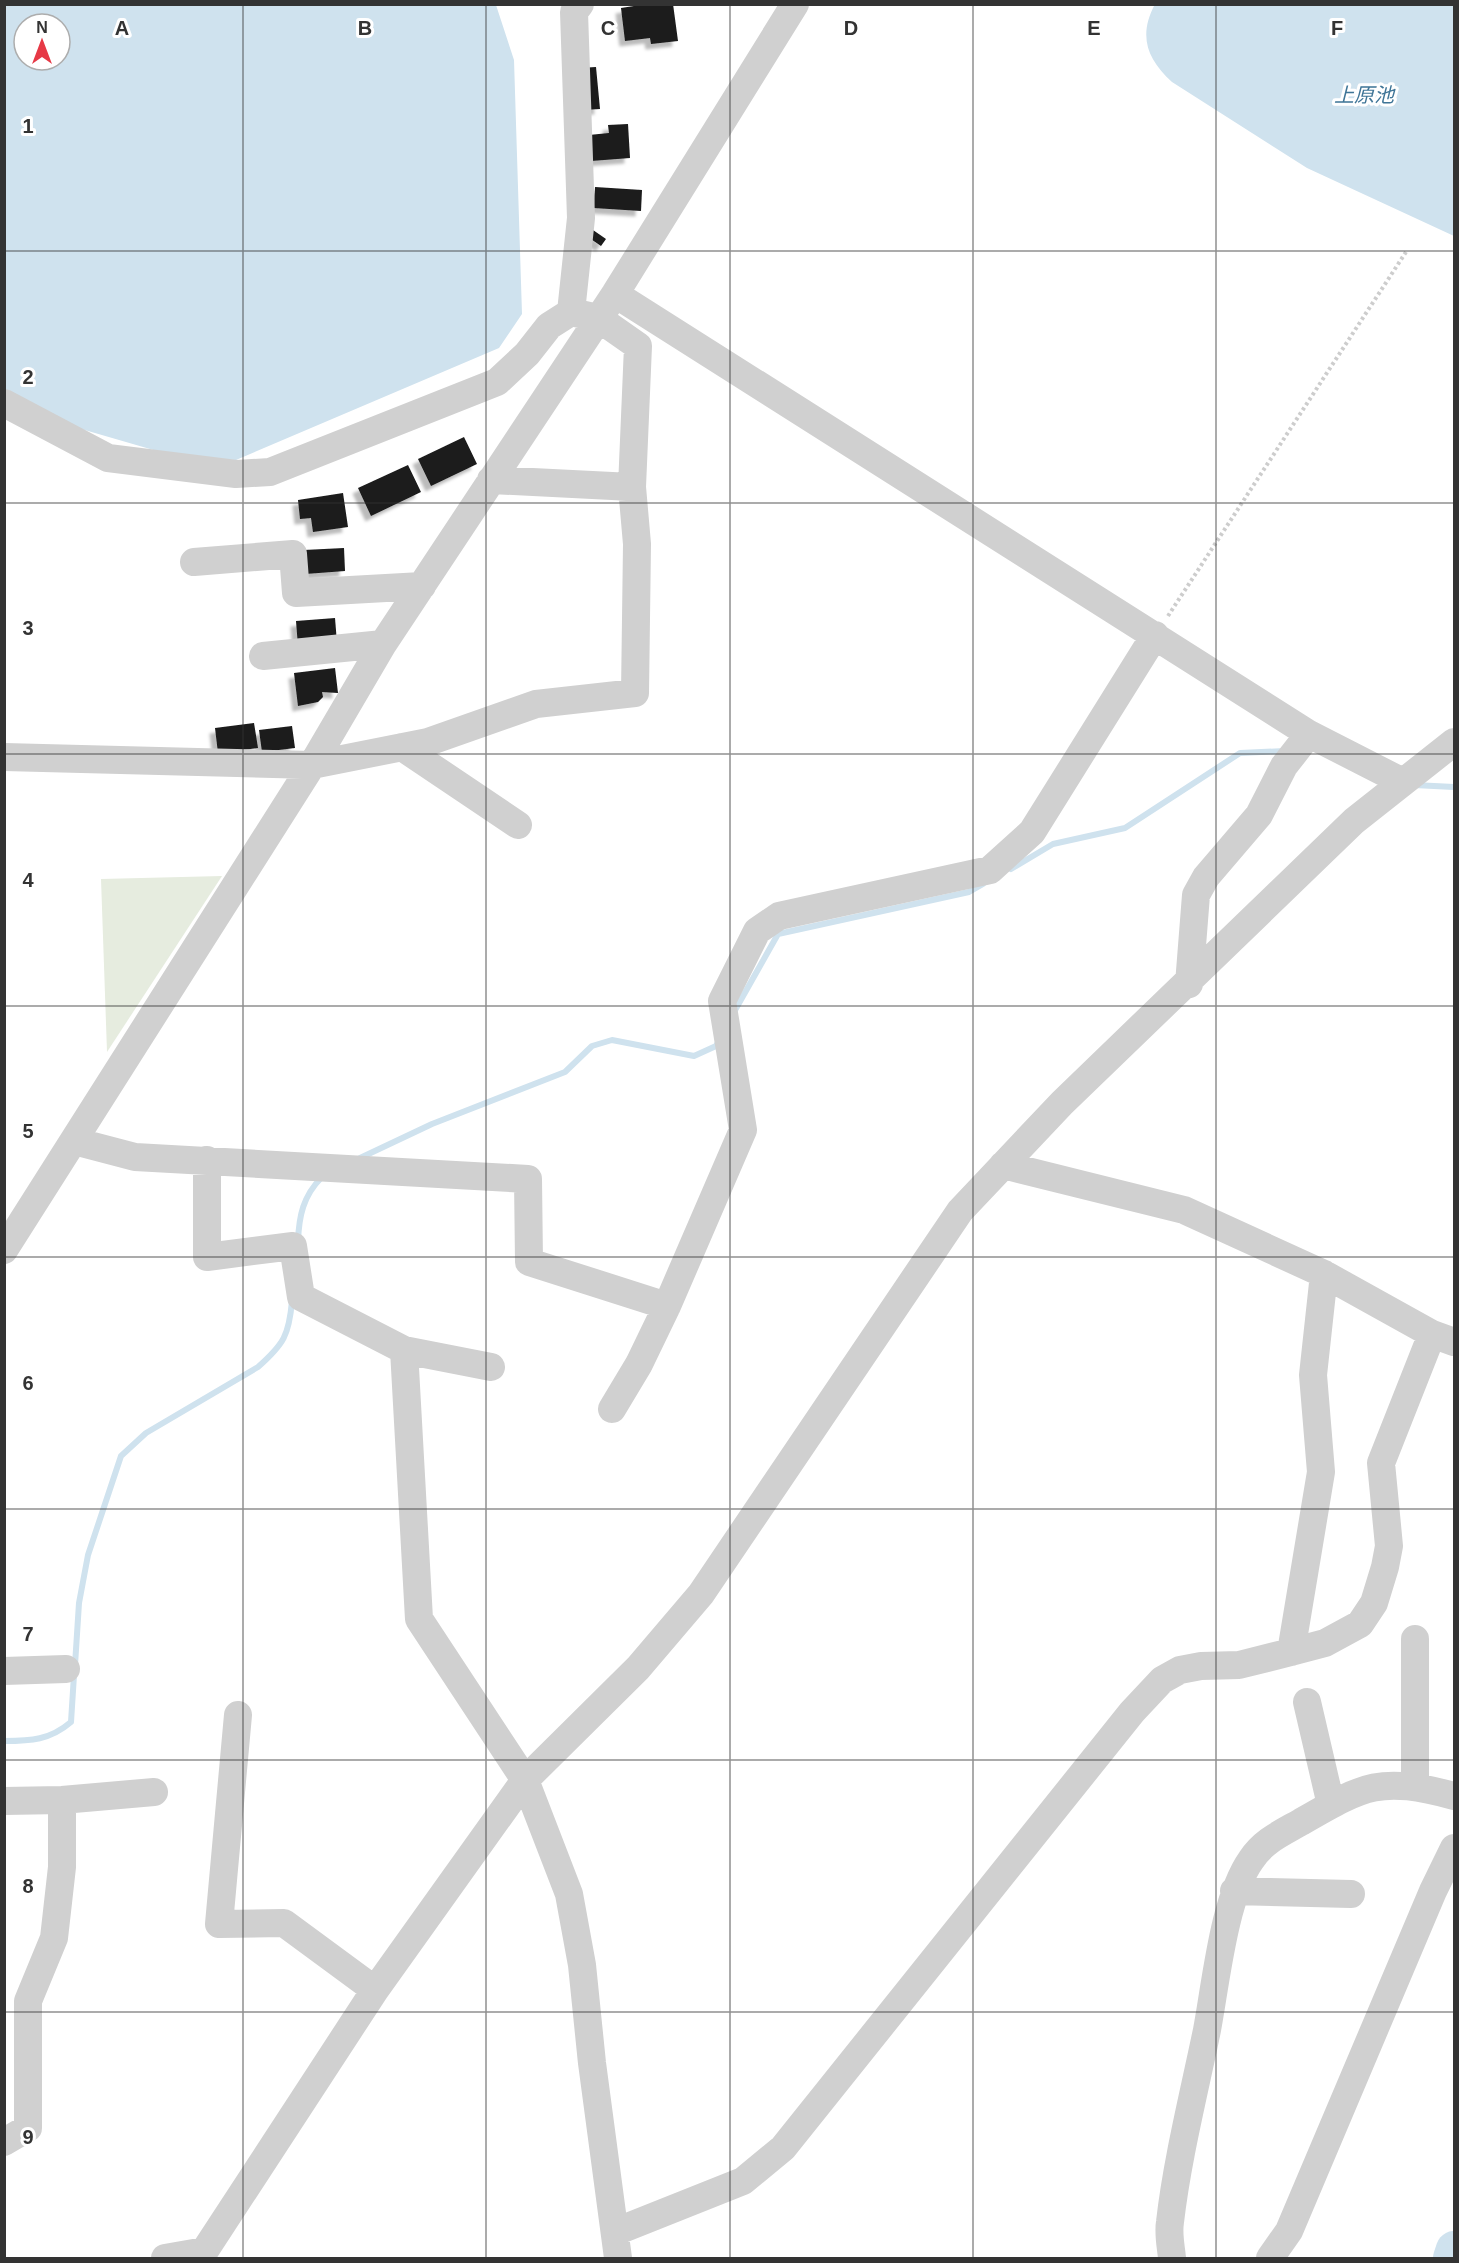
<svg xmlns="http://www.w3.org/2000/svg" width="1459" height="2263" font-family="Helvetica,'Noto Sans JP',sans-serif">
<defs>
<filter id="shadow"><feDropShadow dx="-5.5" dy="5.5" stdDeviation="1.5" flood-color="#0004"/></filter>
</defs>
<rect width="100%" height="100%" fill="#fff"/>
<path fill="#e6ecdf" d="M222,876L107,1052L101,879Z"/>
<path fill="#cfe2ee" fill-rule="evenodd" d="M1155,4L1454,5V236L1307,168L1172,82C1147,59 1138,36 1155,4Z
M5,5H496L514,60L522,314L499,348L236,460L181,458L64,424L5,391ZM24,24H60V60H24Z"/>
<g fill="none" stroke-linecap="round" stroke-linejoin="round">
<path stroke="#cfe2ee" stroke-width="6" d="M1414,785L1454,787
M1011,869L1053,844L1125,828L1240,753L1285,751
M734,1012L778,934L969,892L983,884
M360,1158L432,1124L565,1072L592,1046L612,1040L694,1056L716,1046L718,1042
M298,1241C299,1216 303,1196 322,1177
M75,1665L79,1603L88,1555L121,1456L146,1433L258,1367C284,1344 289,1335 292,1301
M4,1741C31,1741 50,1740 71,1722L74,1675"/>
<path stroke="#cfe2ee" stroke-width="36" d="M1451,2258L1454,2249"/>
</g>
<path fill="#1a1a1a" filter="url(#shadow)" d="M647,4H673L678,41L651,44L650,38L625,41L621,8Z
M596,67L600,109L583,110L579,68Z
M628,124L630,158L591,161L589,135L609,133L608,125Z
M595,187L642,190L641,211L594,208Z
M593,230L606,239L601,246L588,237Z
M464,437L477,464L431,486L418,459Z
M408,465L421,492L371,516L358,488Z
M343,493L348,527L313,532L311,518L300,519L298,500Z
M344,548L345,571L305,574L304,550Z
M335,618L337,643L298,646L296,621Z
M335,668L338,693L322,692L323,697L318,702L298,706L294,673Z
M254,723L258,748L218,753L215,728Z
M292,726L295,748L262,752L259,730Z"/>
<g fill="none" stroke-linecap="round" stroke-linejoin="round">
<path stroke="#cdcdcd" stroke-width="4" stroke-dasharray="3 3" stroke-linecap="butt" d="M1168,616L1406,252"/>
<path stroke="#d0d0d0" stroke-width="28" d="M580,4L574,12L581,218L571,312L598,318L638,346L632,487
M615,294L1309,734L1403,782
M4,403L108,458L236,474L270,472L497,382L527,354L549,326L571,312
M194,562L293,554L296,593L422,586
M263,656L383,644
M402,747L518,825
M4,757L312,765L428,742L536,704L635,693L637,544L632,487L491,480
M1189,984L1196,895L1206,877L1259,815L1284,766L1309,734
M74,1141L135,1157L528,1179L529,1262L667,1306
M207,1160V1257L293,1246L301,1297L404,1350L491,1367
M1003,1165L1184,1210L1324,1274L1432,1334L1454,1342
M4,1250L312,765L383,644L615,294L795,4
M404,1350L419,1619L525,1780L569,1894L582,1965L592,2063L618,2258
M612,1409L639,1364L667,1306L743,1130L722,1001L757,931L779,916L990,870L1032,832L1155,635
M1415,1639V1785
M1291,1652L1321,1472L1313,1375L1324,1274
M4,1671L66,1669
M1307,1702L1331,1805
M238,1715L219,1924L284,1923L375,1990
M4,1801L62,1800L154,1792
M1234,1891L1351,1894
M4,2142L28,2128V2001L54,1938L62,1867V1800
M615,2232L743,2181L783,2148L1132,1712L1162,1680L1180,1670L1201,1666L1239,1665L1291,1652L1325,1643L1360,1624L1374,1603L1385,1567L1389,1546L1381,1463L1432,1334
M165,2258L205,2251
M200,2258L375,1990L525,1780L638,1668L701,1594L960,1211L1062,1103L1354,821L1454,742
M1172,2258C1171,2247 1168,2234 1170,2222C1177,2160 1194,2093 1207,2030C1216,1982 1224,1898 1251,1860C1263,1841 1282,1833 1301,1822C1365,1785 1380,1776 1454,1796
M1270,2258L1289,2231L1433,1891L1454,1848"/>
</g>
<path fill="none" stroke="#333" stroke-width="1.5" stroke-opacity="0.55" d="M243,4V2258M486,4V2258M730,4V2258M973,4V2258M1216,4V2258M4,251H1454M4,503H1454M4,754H1454M4,1006H1454M4,1257H1454M4,1509H1454M4,1760H1454M4,2012H1454"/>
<g text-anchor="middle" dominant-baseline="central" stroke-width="6" stroke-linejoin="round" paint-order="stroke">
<g font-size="20" font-style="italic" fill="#3f7597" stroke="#fff">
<text x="1364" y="95">上原池</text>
</g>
</g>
<g font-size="20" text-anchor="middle" font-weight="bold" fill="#333" stroke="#fff" stroke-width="6" stroke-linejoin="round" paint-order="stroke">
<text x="122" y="35">A</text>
<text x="365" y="35">B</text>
<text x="608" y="35">C</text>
<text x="851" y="35">D</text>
<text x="1094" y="35">E</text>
<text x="1337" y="35">F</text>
<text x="28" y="133">1</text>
<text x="28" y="384">2</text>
<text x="28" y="635">3</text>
<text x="28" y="887">4</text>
<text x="28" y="1138">5</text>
<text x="28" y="1390">6</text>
<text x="28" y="1641">7</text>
<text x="28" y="1893">8</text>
<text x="28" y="2144">9</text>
</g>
<rect width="1459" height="2263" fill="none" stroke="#333333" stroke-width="12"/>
<g transform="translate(42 42)"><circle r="28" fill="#ffffff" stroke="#adadad" stroke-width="1.5"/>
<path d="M0-4.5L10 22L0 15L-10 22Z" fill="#e63946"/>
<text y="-9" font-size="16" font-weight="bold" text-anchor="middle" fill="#333333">N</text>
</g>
</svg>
